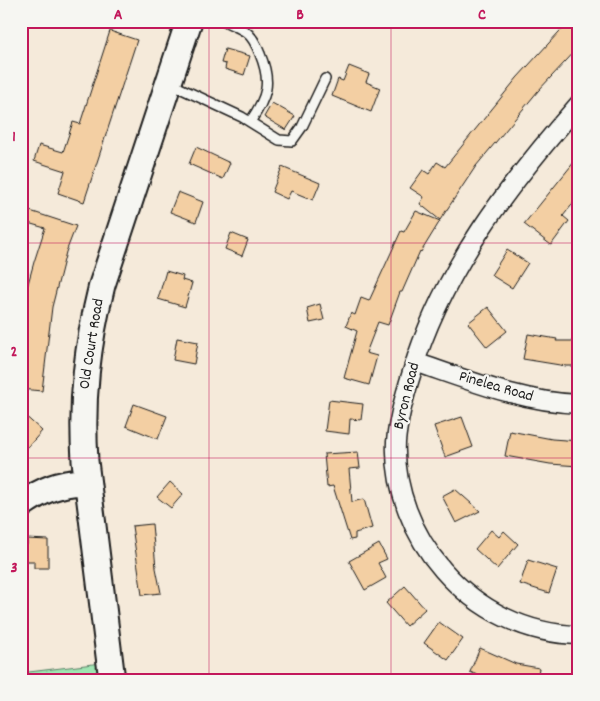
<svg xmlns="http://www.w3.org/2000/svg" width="600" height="701" font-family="Dekko,sans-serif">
<rect width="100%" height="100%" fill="#f5eada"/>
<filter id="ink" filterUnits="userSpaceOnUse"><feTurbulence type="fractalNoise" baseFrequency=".02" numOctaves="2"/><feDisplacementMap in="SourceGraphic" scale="10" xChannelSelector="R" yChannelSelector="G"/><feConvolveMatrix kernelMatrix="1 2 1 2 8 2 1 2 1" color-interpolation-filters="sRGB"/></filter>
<g filter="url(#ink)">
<path fill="#9ee5b2" stroke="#5d8067" d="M101,663L103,680H21V673Z"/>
<path fill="#f3cfa3" stroke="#1c1c1c" d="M569,21H579V47L538,91L476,166L440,220L420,204L424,197L410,188L423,170L429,174L437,162L445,167L517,78Z
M110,31L137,40L84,202L58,193L65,171L34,161L39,145L63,152L73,122L80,124Z
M225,49L250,56L244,75L225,69L226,64L221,63Z
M349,66L369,74L366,82L380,88L371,112L332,96L338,79L343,81Z
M272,103L295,116L286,130L264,117Z
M196,147L230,163L223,179L189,164Z
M579,156V196L563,216L569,221L551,245L524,224Z
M282,167L320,183L313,200L291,191L287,199L272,192Z
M178,192L203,202L196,222L170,212Z
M21,208L76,226L66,252L52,307L42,391L21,389V319L23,302L34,262L45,228L21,221Z
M416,211L440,221L421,252L420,251L402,292H400L388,325L378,322L366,353L377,356L369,385L344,378L357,331L346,326L351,313L355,315L361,298L369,301L401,231L404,232Z
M231,233L248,240L242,256L225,249Z
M507,250L528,263L512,288L491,275Z
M166,271L183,276L182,280L192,283L185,307L158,299Z
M320,304L324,320L310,323L307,308Z
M488,307L507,331L487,347L468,323Z
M528,334L557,339L556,341H579V366H566L523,359Z
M177,338L198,342L194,364L173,360Z
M329,400L363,404L361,420L350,419L349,434L325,431Z
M134,404L167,416L158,439L126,426Z
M21,412L42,431L21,455Z
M462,417L473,447L445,457L434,426Z
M510,431L552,439L579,441V466L550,464L505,456Z
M358,452L360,468L349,469L352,502L364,499L372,528L355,533V539L350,540L333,486L327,487L324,454Z
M170,482L183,494L171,508L157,497Z
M455,489L480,511L456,523L442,496Z
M152,524L156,568L161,593L142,595L132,526Z
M491,530L499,537L504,531L518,544L497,569L475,549Z
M27,539L48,540V568H34V561H21V544L27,545Z
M379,544L387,559L378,563L386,578L365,590L349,561Z
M528,560L557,569L549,593L520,584Z
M405,586L425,609L406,626L386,603Z
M439,622L463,639L448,660L424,643Z
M480,648L516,664L539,668L537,680H489L470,672Z"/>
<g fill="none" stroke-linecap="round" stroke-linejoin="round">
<g stroke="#1c1c1c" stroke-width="12">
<path id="lane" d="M225,21C232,25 240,28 246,32C253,37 257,46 260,54C272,83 267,97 250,122
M169,83L242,117L279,140L292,141L302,127L325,79"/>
</g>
<g stroke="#1c1c1c" stroke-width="21">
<path id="street" d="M579,104C509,184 443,269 412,372C405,394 398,418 396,442C394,488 413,536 443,570C478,610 526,634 579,635
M415,362C468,380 522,402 579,404"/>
</g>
<g stroke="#1c1c1c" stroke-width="29">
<path id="secondary" d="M21,505C45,488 58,484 87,481
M112,680L85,461C81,398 87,346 102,285L189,21"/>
</g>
<use href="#lane" stroke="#f6f6f2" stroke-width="9"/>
<use href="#street" stroke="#f6f6f2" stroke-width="18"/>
<use href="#secondary" stroke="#f6f6f2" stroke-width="25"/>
</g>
</g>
<path fill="none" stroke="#c2185b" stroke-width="1" stroke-opacity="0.55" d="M209,21V680M391,21V680M21,243H579M21,458H579"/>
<g text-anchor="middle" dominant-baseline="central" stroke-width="4.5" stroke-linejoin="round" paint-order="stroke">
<g font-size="16" fill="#1c1c1c" stroke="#f6f6f2">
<text transform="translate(92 344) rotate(-81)">Old Court Road</text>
<text transform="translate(496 387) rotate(16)">Pinelea Road</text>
<text transform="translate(407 396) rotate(-76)">Byron Road</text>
</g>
</g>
<rect width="600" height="701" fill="none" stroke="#f6f6f2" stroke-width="55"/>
<rect x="28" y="28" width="544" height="646" fill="none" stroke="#c2185b" stroke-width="2"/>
<g font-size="16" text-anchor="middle" font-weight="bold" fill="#c2185b">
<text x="118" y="19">A</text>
<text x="300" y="19">B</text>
<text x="482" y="19">C</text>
<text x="14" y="141">1</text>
<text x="14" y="356">2</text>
<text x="14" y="572">3</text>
</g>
</svg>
